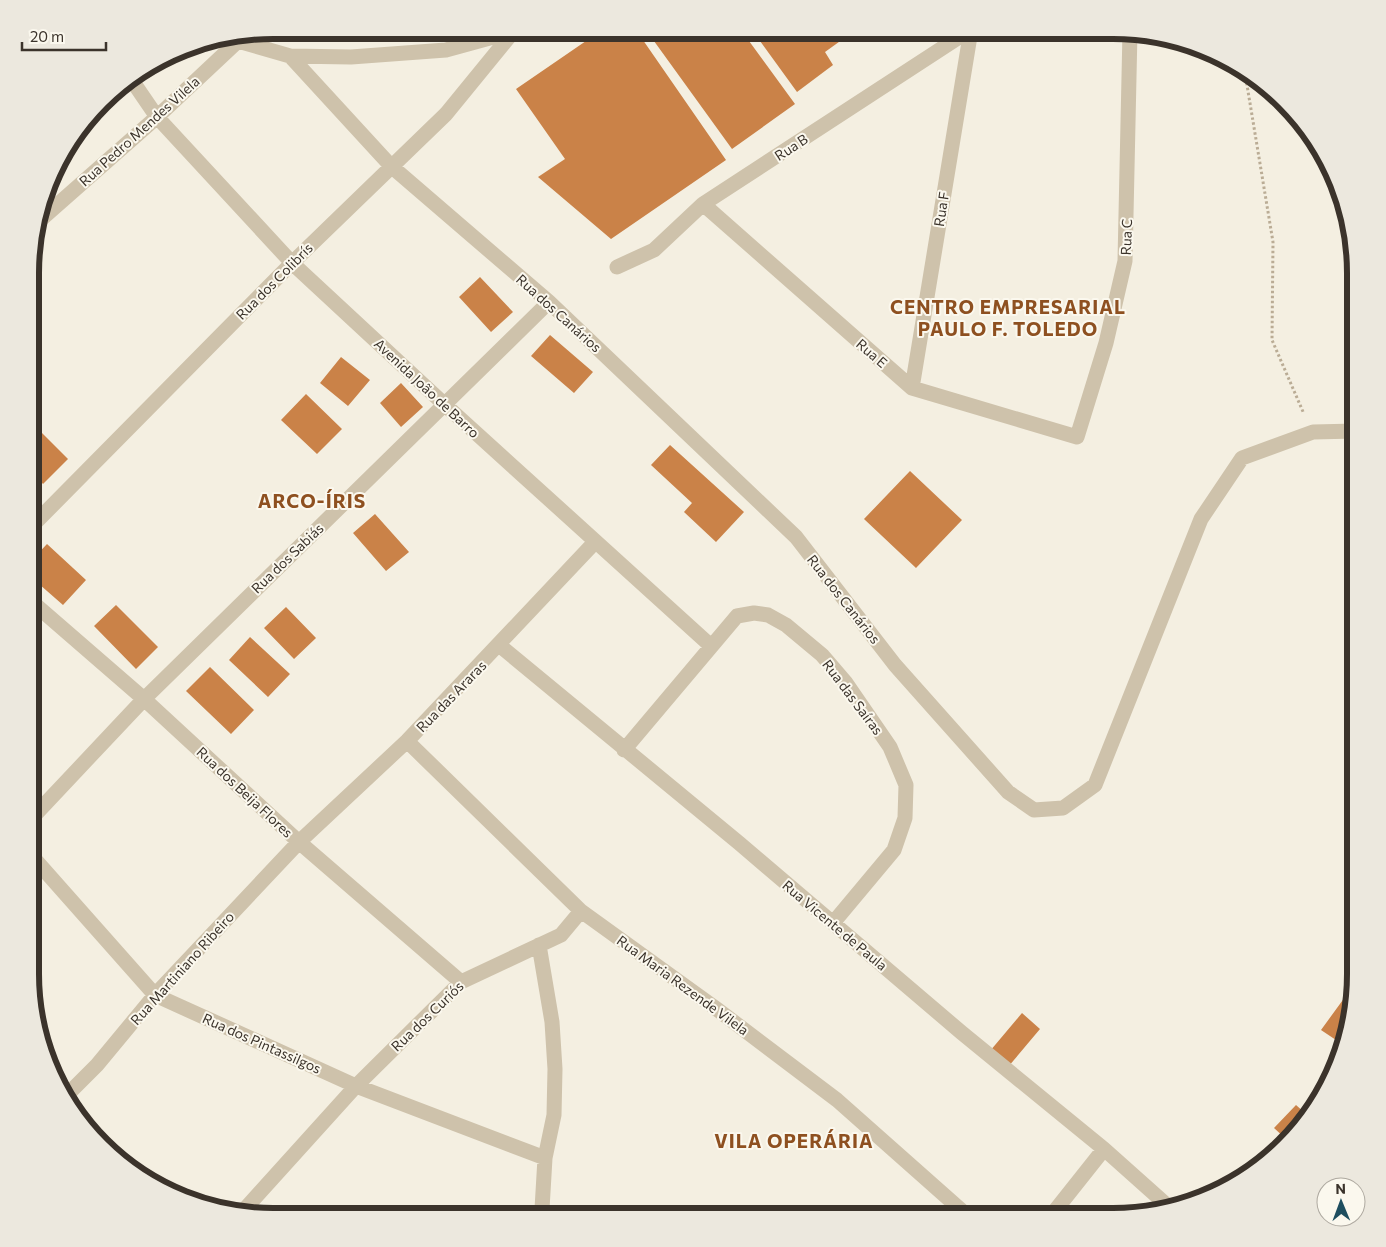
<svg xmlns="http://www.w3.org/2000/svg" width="1386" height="1247" font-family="Commissioner,sans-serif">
<rect width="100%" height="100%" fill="#f4efe1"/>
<path fill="#ca8248" d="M602,30H636L726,160L611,239L538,177L565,159L516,89Z
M646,30H741L795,104L732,149Z
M752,30H848L850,34L825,52L833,65L797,92Z
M480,277L513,312L491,332L459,297Z
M550,335L593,372L574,393L531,356Z
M341,357L370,380L348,406L320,383Z
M401,383L423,407L401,427L380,403Z
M306,394L342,429L317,454L281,420Z
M32,423L68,459L43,484L32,472Z
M670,445L744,512L716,542L684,512L692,503L651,465Z
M910,471L962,520L916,568L864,519Z
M375,514L409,552L386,571L353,533Z
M47,544L86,580L63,605L31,577V561Z
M116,605L158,647L136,669L94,626Z
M286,607L316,638L294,659L264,628Z
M250,637L290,674L268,697L229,660Z
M210,667L254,710L231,734L186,691Z
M1345,997L1351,1001L1342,1044L1321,1030Z
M1022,1013L1040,1029L1008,1067L990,1051Z
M1296,1105L1305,1113L1286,1139L1274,1128Z"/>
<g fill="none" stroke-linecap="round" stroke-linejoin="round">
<path stroke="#baac95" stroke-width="3" stroke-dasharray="2.5 2.5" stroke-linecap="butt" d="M1245,73L1273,242L1272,340L1304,414"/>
<path stroke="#cec2ab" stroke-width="15" d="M290,56L351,57L446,50L515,31
M131,79L157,117L292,263L444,404L711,646
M703,204L912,388L1077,437L1106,343L1125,261L1130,31
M39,221L157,117L238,41L290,56L391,166L549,302L796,537L895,665L1008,792L1034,810L1063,808L1095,785L1201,519L1242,458L1313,432L1356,431
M617,267L654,250L703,204L970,30
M912,388L971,30
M32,526L292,263L446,114L513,32
M31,601L144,699L299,842L461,982
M499,645L739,843L962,1033L1104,1149L1169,1207
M407,741L581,911L714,1007L837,1100L969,1217
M624,750L737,616L754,613L768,615L786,625L822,655L846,683L890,747L906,785L905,818L894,850L833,923
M31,819L144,699L549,302
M31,855L155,995L356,1086L545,1158
M539,945L552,1022L555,1069L554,1115L545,1158L542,1209
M66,1096L97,1065L155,995L299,842L407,741L595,542
M542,1209L562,1217
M244,1210L356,1086L461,982L561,935L581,911
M1050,1217L1104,1149"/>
</g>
<g text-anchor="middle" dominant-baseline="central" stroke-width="4" stroke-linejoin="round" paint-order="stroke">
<g font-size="14" fill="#3b332b" stroke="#fbf8ee">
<text transform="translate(139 131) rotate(-42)">Rua Pedro Mendes Vilela</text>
<text transform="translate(791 147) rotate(-33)">Rua B</text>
<text transform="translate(941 209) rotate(-81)">Rua F</text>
<text transform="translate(1126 237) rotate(-88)">Rua C</text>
<text transform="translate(274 281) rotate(-45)">Rua dos Colibrís</text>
<text transform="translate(559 313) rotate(42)">Rua dos Canários</text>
<text transform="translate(872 353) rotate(41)">Rua E</text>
<text transform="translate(427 388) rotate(43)">Avenida João de Barro</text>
<text transform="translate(287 558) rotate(-44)">Rua dos Sabiás</text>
<text transform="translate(844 599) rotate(52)">Rua dos Canários</text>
<text transform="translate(451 696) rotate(-46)">Rua das Araras</text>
<text transform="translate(853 697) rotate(53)">Rua das Saíras</text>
<text transform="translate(245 792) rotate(43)">Rua dos Beija Flores</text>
<text transform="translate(835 925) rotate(40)">Rua Vicente de Paula</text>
<text transform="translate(182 968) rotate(-48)">Rua Martiniano Ribeiro</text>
<text transform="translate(683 985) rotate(36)">Rua Maria Rezende Vilela</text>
<text transform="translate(427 1016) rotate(-44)">Rua dos Curiós</text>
<text transform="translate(262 1043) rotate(24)">Rua dos Pintassilgos</text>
</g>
<g font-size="19" font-weight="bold" letter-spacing="1" fill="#8e5020" stroke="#fbf8ee">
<text x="1008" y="306">CENTRO EMPRESARIAL<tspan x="1008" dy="22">PAULO F. TOLEDO</tspan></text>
<text x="312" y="500">ARCO-ÍRIS</text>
<text x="794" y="1140">VILA OPERÁRIA</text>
</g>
</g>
<path d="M0 0H1386V1247H0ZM273 39H1113A234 234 0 0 1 1347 273V974A234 234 0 0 1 1113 1208H273A234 234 0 0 1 39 974V273A234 234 0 0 1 273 39Z" fill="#ece8de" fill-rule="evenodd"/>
<path fill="none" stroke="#3b332b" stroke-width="6" d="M273 39H1113A234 234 0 0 1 1347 273V974A234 234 0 0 1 1113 1208H273A234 234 0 0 1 39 974V273A234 234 0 0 1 273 39Z"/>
<g transform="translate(1341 1202) rotate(359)"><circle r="24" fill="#fbf8ee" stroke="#aea9a0"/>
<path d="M0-4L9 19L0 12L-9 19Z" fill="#1e4e5f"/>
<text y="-8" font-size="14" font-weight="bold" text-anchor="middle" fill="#3b332b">N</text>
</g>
<path d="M22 42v8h84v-8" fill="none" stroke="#3b332b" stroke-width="2.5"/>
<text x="30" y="42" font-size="15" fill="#3b332b" stroke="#fbf8ee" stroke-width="4" paint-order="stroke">20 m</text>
</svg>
